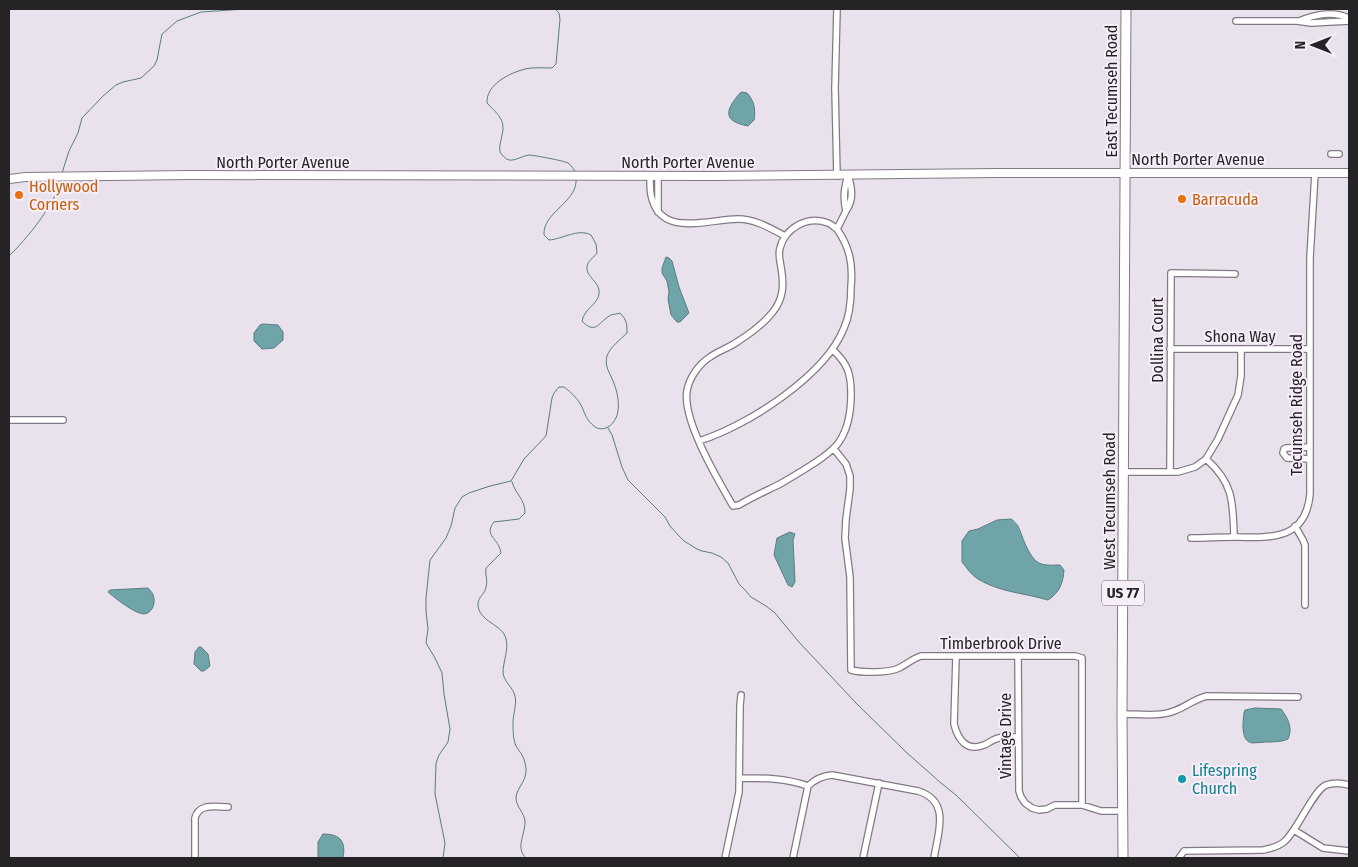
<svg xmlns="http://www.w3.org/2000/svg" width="1358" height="867" font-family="'Fira Sans Condensed',sans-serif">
<rect width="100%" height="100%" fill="#e9e1ec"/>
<path fill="#6fa4a9" stroke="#597d82" d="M741,92L747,93C754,100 756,110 754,120L748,126C721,121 726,109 741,92Z
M666,257L669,258L672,261L679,287L689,313L680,322H677L671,315L668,299L669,292L667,281L662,273V268Z
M263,324L278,325L283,332V340L274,348L262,349L254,341V333L260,325Z
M1011,519C1018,524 1019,528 1022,536C1025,544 1031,559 1039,563C1045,566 1054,565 1060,565L1064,570C1063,583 1060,592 1048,600C1024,593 999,592 978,579C971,575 967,568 962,562V541L969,531L978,529L997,520Z
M790,532L795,534L793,540L795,582L792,587L788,585L774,555L777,538Z
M148,588C149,589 153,593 153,595C156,602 153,613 144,614C135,614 115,598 108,592L110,590Z
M199,647H201L208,654L210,666L204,671H201L194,664L195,652Z
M1255,708L1281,709C1288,718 1293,728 1288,739C1282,742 1272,742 1265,742C1261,742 1257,743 1253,743C1240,742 1243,722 1244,713L1245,710Z
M323,834C341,834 346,842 343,858H318V842Z"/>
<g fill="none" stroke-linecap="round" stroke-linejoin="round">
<path stroke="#597d82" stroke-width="1" d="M555,9L559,13L560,19L556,64L552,68C543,68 533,67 525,69C510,73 486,84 487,103C497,114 506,119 502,135C501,142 499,145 500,152C502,155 505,159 509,160C515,161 522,156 529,155C533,155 565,161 568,163C571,165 574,169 575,172
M62,173L69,151L78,133L82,118L103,96L116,85L123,82L141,78L154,66L157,60L162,34L168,29L177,21L201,12L246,9
M9,256C26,240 57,202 61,179
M608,428L612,435L622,467L628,480L665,517L670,526L679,536L684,541L697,549L702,551L712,553L721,557L728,563L739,584L745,590L751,597L766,606L775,613L798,641L856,703L906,752L941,783L956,795L1020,858
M511,481L524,459L546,436L552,398L554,393L559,387H564C571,392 578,399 582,407C585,414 587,421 594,426C597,429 603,430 608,427C623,418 619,395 613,381C610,373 604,366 607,356C610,347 621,339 627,333C627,324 627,320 620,313C618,314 613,314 611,315C599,321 596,336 582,321C584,309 598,304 599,294C601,282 585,277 587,266C588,261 594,257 597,253L596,244L591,235C578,228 563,239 549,240L544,235C544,233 544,230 545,227C551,209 578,199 576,179
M512,482C516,495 525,499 525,513L519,519L494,522C483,536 499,538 501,553L486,568C485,575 488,581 486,587C485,594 478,597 478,604C478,622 503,624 506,639C509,650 503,661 503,673C504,681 511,686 514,693C518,702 513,713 513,723C513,730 513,739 516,746C519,751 524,756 525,763C530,780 516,787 516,798C516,807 525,813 525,822C525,835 515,848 526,858
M443,858L445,843L435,794L436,763L439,755L448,742L450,729L444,694L442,673L435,658L426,643L428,629L426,611V598L430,560L446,538L451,526L455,508L462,497L469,493L490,486L511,481"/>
<g stroke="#817a84" stroke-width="8">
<path id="street" d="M837,9L835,88L837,176
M1236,21H1297L1311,23L1349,21
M1299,21C1317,14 1332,11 1349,18
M1331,154H1339
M848,175C852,188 854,199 846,211C843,197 844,189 848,175Z
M650,176C650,182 650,189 651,195C660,239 708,219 738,219C755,219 770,228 785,236
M658,176V212
M1170,349H1310
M833,350C848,364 851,374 851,394C851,410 848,429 839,442C833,451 824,456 816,462C804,470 792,477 780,484C766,491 752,497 739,505L733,506C718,480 682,420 687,391C689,378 699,364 710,357C720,350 731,347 740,340C751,333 763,324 772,313C784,299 784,284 781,267C780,261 778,254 780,248C785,228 808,215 828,223C831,224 834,227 837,229L846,211
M9,420H63
M699,441C747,426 825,376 844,328C850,315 851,301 851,287C853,264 850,248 837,229
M1310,447L1286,448L1284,449L1283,453L1287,458L1310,459
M834,449L846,464L850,476V489L846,519L845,538L850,577L851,670C863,673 889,673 899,668C907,664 912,659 921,656H1075L1082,658V805
M1206,459C1234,483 1233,504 1234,537
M1124,472H1178L1195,467L1206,459L1218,439L1238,395L1241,376V349
M1170,472L1171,273L1235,274
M1295,526L1303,540L1305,545V605
M1191,538C1206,538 1222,537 1237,537C1273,538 1306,539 1310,494V258L1315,173
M956,657L954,724C958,740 967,752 984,745C989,743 993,739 999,738C1005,736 1012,737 1018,737
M1018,657L1019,791L1021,797L1025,803L1032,808L1039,810L1047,809L1055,805H1082L1101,811H1123
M1122,714C1139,714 1159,717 1174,711C1186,707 1194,699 1207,696L1298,697
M740,778C764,778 785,778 808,786
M808,786C815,779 822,776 832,775L918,791C951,801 938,833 934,858
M1294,830L1323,848L1349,851
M195,858V818C199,803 215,807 228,807
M725,858L739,792L740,706L741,695
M793,858L808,786
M863,858L879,783
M1179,858L1184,851L1264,850C1271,848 1279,847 1285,841C1298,829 1313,791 1326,785C1334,782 1342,783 1349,785"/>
</g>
<g stroke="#817a84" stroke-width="10">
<path id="secondary" d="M9,179L26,177L190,175L714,176L996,173H1349"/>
</g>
<g stroke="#817a84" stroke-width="11">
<path id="primary" d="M1123,858L1122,714L1126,9"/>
</g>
<use href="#street" stroke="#fff" stroke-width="5.5"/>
<use href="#secondary" stroke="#fff" stroke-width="8"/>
<use href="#primary" stroke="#fff" stroke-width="9"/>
</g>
<g fill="#e8710a" stroke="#f7eefa" stroke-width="2">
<circle cx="19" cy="195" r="5"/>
<circle cx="1182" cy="199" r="5"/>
</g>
<circle fill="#0f9aa8" stroke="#f7eefa" stroke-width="2" cx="1182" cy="779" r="5"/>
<g text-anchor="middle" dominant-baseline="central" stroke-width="4" stroke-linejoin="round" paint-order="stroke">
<rect fill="#f7eefa" stroke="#656066" stroke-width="1" x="1102" y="580.5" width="42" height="25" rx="4"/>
<g font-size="15" font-weight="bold" fill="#262327">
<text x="1123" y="593">US 77</text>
</g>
<g font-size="16" fill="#262327" stroke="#f7eefa">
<text transform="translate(1111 91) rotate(-90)">East Tecumseh Road</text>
<text x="1198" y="159">North Porter Avenue</text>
<text x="283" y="162">North Porter Avenue</text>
<text x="688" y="162">North Porter Avenue</text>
<text x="1240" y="336">Shona Way</text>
<text transform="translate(1157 340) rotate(-90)">Dollina Court</text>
<text transform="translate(1296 405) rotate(-90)">Tecumseh Ridge Road</text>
<text transform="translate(1109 501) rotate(-90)">West Tecumseh Road</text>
<text x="1001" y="643">Timberbrook Drive</text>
<text transform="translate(1005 736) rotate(-90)">Vintage Drive</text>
</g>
<g font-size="16" fill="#c56008" stroke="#f7eefa" text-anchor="start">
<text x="29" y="186">Hollywood<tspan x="29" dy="18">Corners</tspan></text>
<text x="1192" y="199">Barracuda</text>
</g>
<g font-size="16" fill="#0d838f" stroke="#f7eefa" text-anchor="start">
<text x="1192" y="770">Lifespring<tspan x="1192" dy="18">Church</tspan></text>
</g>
</g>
<rect width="1358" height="867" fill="none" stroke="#262327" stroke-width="20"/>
<g transform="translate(1313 45) rotate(270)" stroke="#f7eefa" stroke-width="4" paint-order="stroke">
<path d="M0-4L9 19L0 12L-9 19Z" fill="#262327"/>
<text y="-8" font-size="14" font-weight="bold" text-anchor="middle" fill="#262327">N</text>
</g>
</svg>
